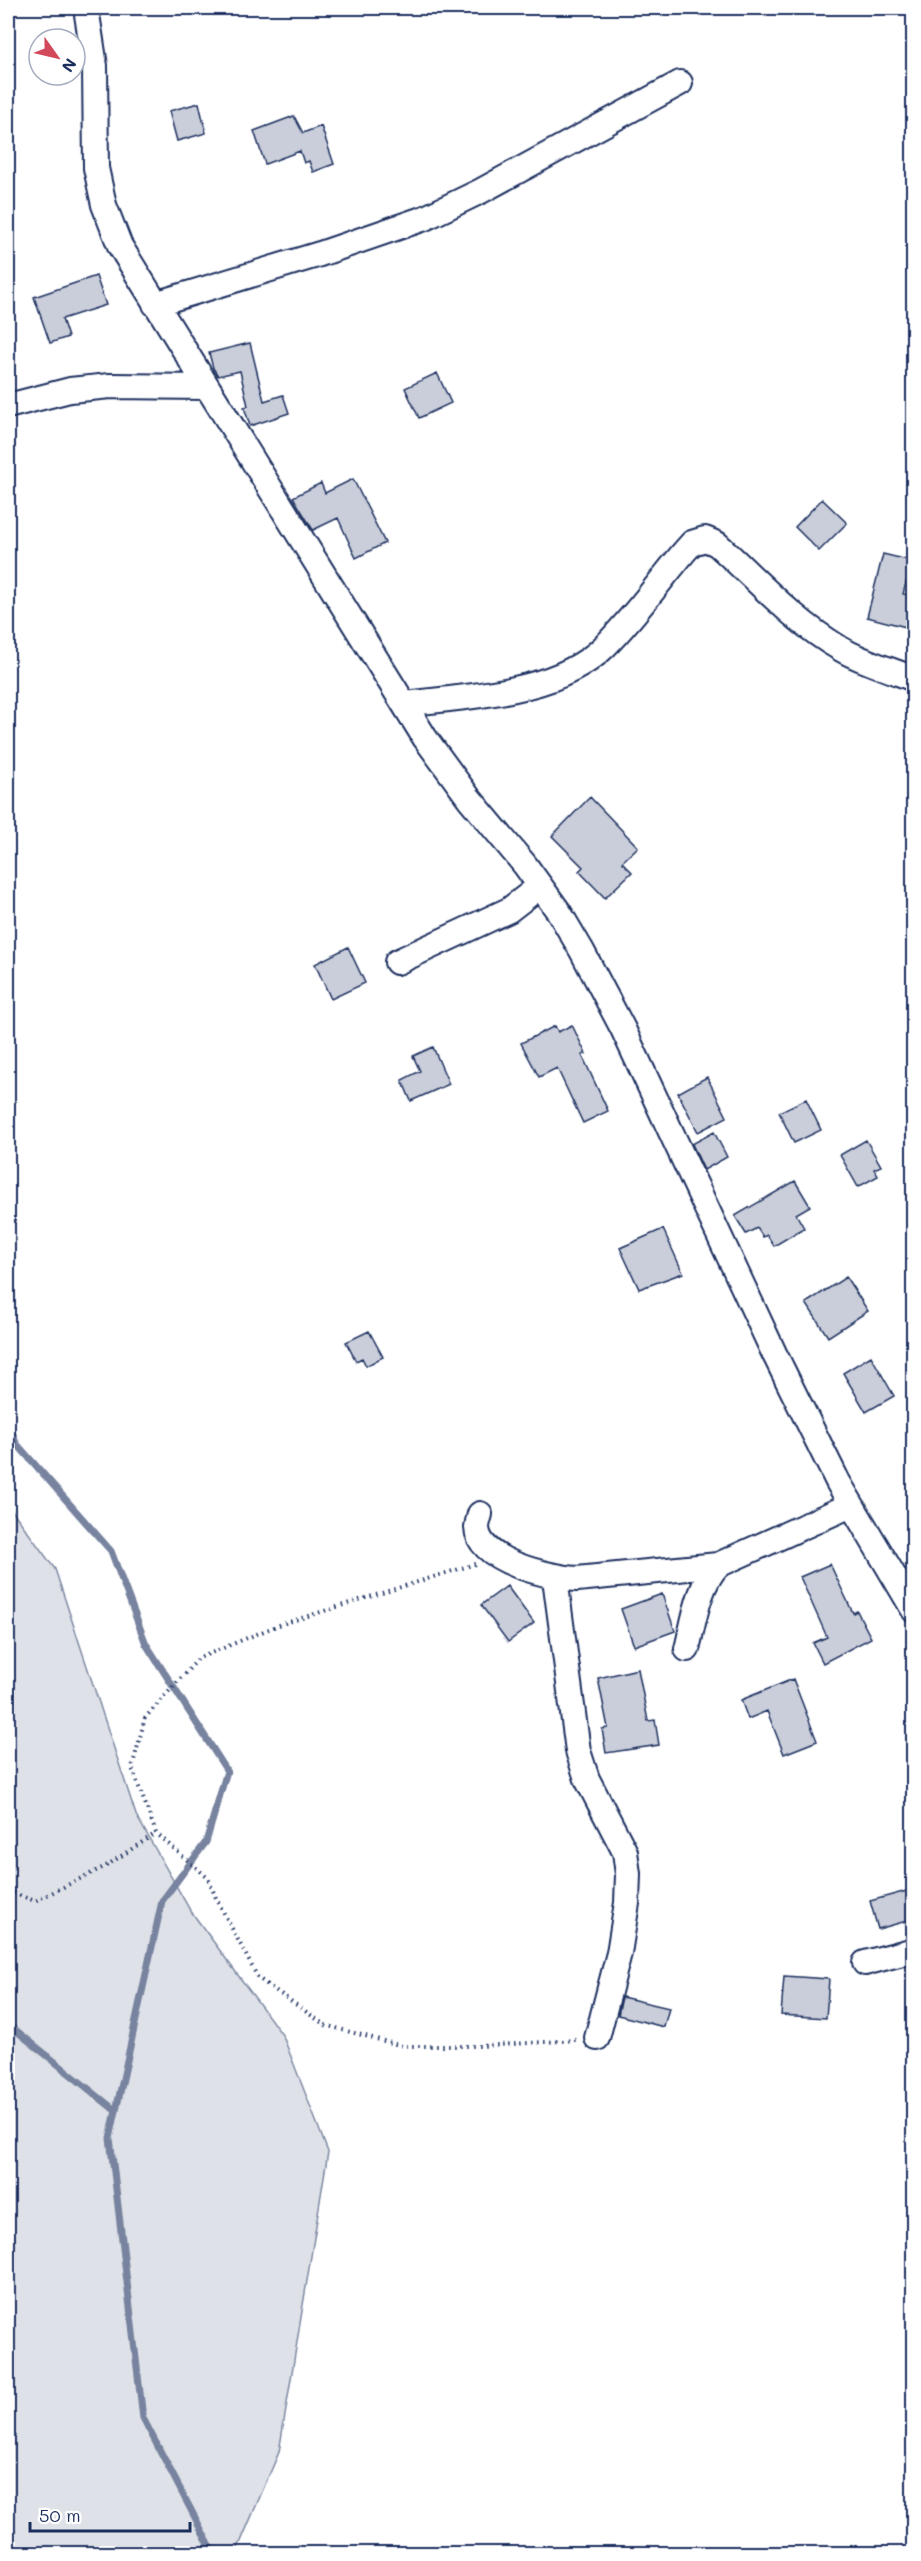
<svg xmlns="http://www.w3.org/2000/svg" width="921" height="2561" font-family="Mali,sans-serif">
<rect width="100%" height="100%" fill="#fff"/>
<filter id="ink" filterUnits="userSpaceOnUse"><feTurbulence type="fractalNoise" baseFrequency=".0167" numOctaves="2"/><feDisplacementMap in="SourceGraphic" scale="12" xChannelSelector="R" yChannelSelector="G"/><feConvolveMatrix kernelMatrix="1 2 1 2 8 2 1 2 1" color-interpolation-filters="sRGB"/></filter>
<g filter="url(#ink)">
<path fill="#dee1e7" stroke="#7c88a2" stroke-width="1.5" d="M8,1505L55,1569L136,1815L190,1910L283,2036L328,2152L279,2452L236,2553H8Z"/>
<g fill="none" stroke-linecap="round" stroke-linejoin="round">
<path stroke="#77839f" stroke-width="7" d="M8,1421L16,1443L111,1551L146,1644L227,1771L206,1842L162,1901L110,2138L143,2418L214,2554
M8,2024L116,2111"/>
</g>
<path fill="#caceda" stroke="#1b2f5e" stroke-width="1.5" d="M199,103L206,133L177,141L169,111Z
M294,116L303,133L321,126L334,164L313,172L309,161L304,163L300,151L265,164L254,131Z
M96,276L106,305L62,319L68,337L50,343L34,297Z
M250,343L264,401L283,395L289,413L250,426L244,407L248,406L240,371L218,376L213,368L209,353Z
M437,373L451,403L419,418L405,388Z
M353,479L385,543L356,558L338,518L313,530L293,497L321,483L325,493Z
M822,499L847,523L819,551L795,527Z
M883,554L912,561L903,594L914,596L906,627L867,617Z
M590,797L638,847L622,862L632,872L605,898L579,871L583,867L552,836Z
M348,947L365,983L331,999L315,964Z
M572,1025L586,1054L582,1055L608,1111L583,1123L557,1068L539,1077L521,1043L555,1026L558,1032Z
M433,1047L449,1084L411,1101L402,1080L420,1071L413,1056Z
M707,1077L727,1117L698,1132L678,1093Z
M806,1099L821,1130L794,1143L779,1112Z
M714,1132L727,1157L704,1170L692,1144Z
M866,1140L881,1166L874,1169L878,1176L858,1187L840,1155Z
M795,1181L810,1206L796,1214L804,1228L774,1246L767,1235L763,1237L757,1228L746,1234L735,1216Z
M663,1229L683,1273L639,1289L620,1248Z
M846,1277L868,1311L828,1337L806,1303Z
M369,1331L383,1357L366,1366L362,1358L356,1361L346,1342Z
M871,1356L894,1396L866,1412L843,1373Z
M830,1564L853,1613L857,1611L871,1638L823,1663L813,1643L827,1637L800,1577Z
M507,1586L534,1623L508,1642L481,1605Z
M662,1594L675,1631L634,1646L621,1609Z
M638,1669L648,1721L655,1720L659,1745L606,1753L602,1729L608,1728L598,1678Z
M793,1679L817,1741L784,1754L767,1711L748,1719L741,1700Z
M914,1889V1919L878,1929L870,1901Z
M784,1976L829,1979L826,2018L781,2015Z
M622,1997L669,2008L664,2027L618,2015Z"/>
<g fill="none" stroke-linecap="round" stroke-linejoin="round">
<g stroke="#1b2f5e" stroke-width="28">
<path id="street" d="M86,8L95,66L96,168L104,205L120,246L425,738L469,798L525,865L559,912L582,951L623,1029L774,1353L838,1482L914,1610
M155,304L320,254L425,218L481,191L680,83
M8,406L70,390L110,386L207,387
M404,704C467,696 557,694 604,647C633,618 658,583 684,552L692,543L705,539L717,544C757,580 793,621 841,649C863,662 889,669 914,679
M397,962L509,910L540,886
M480,1514C479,1518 477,1524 477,1528C479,1562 550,1577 577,1579L718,1565
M555,1578L578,1751L587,1779L625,1852L628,1874L627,1903L619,1953L597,2038
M687,1649C694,1621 698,1586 718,1565L851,1505
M865,1963L914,1950"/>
</g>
<path stroke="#1b2f5e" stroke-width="4" stroke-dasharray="1.5 4.5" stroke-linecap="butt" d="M475,1564L276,1626L199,1658L145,1718L132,1768L156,1833L208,1878L216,1898L258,1978L325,2025L402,2046H482L576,2040
M8,1891L35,1901L106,1866L156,1833"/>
<use href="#street" stroke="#fff" stroke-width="24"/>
</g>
</g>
<rect width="921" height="2561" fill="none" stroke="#fff" stroke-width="30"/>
<rect x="15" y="15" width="891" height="2531" fill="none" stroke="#1b2f5e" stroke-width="2" filter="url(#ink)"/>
<g transform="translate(57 57) rotate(124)"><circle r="28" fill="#ffffff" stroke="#a4acbf" stroke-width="1.5"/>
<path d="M0-4.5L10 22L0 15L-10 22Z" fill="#d1495b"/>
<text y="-9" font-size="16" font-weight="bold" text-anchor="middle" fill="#1b2f5e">N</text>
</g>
<path d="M30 2522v9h160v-9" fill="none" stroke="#1b2f5e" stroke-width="3"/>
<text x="39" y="2522" font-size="18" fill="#1b2f5e" stroke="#ffffff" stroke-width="4.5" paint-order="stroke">50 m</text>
</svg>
